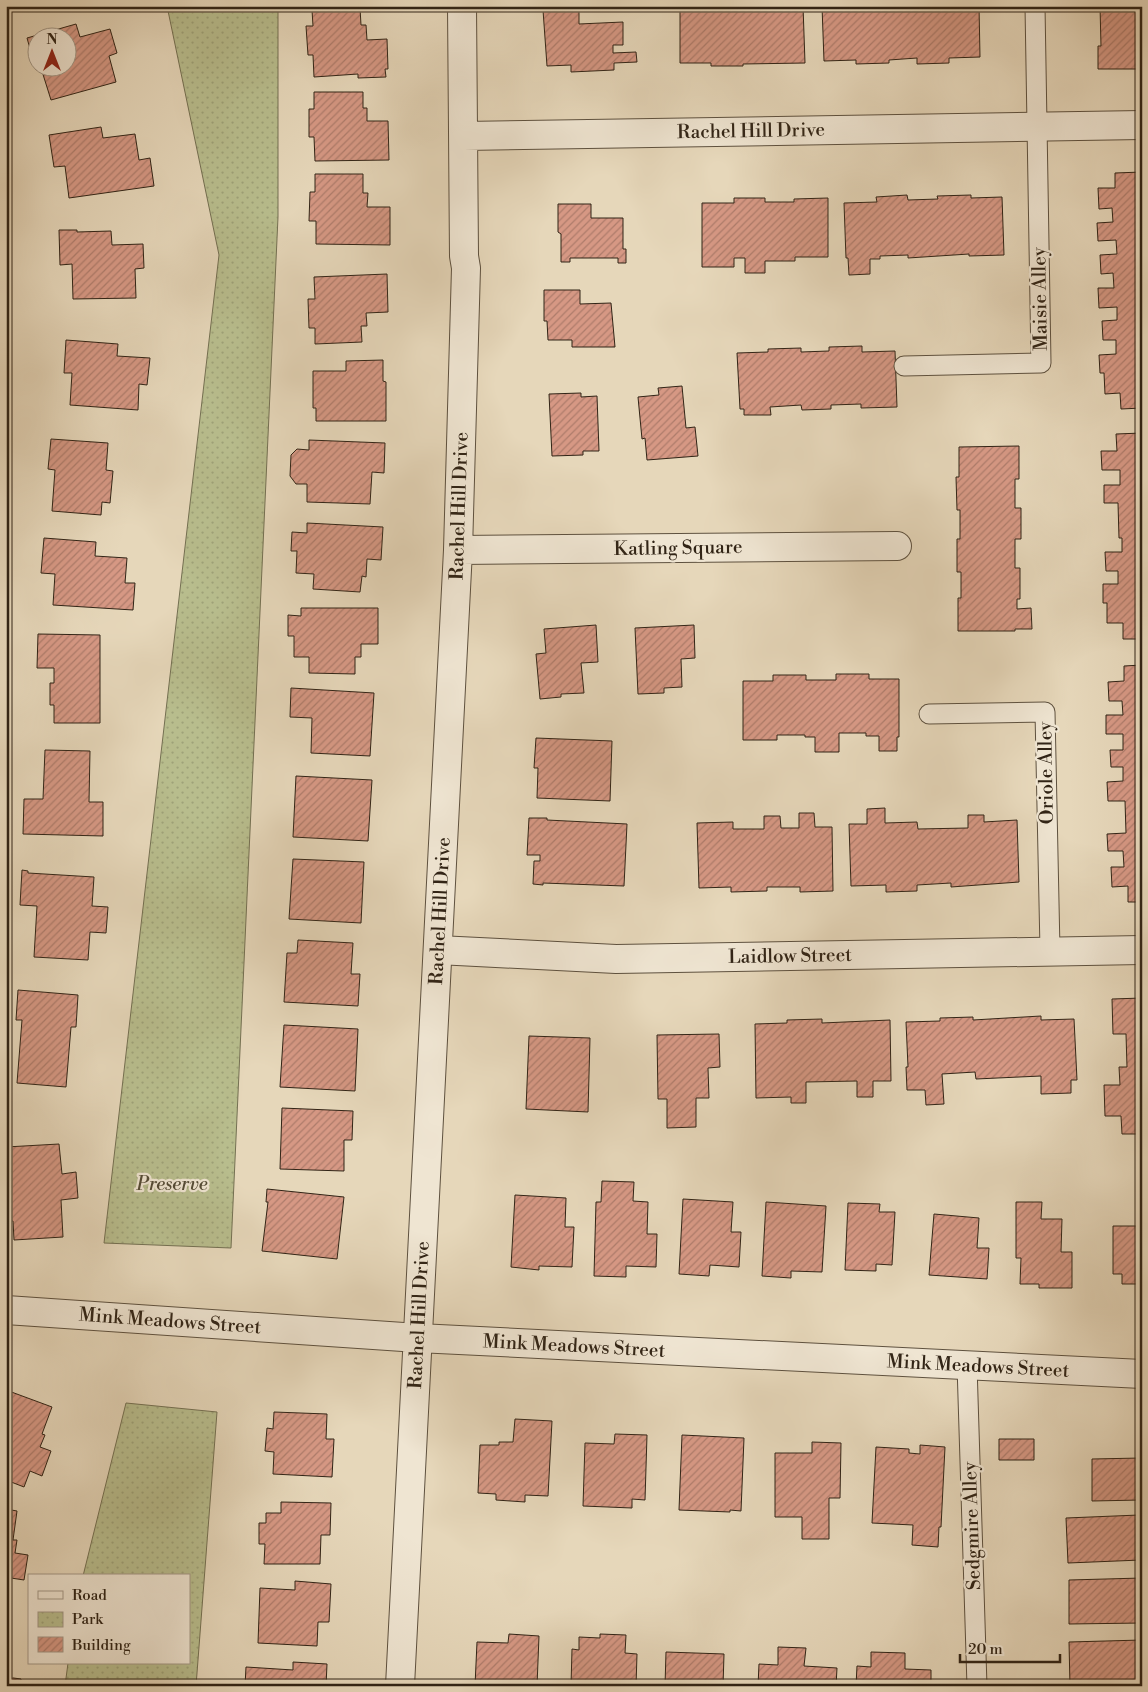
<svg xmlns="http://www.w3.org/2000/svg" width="1148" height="1692" font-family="'Libre Bodoni',serif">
<defs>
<pattern id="park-dots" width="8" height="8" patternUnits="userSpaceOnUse" patternTransform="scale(1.25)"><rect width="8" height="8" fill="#b8bd8d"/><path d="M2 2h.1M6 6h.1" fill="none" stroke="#9fa279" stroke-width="1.8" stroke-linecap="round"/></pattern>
<pattern id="building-hatch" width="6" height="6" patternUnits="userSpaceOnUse" patternTransform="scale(1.25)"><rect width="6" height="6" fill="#d69884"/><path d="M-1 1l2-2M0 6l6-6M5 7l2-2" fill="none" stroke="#ae7c6b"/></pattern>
</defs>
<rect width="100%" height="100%" fill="#e6d7ba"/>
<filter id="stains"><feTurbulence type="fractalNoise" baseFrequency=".004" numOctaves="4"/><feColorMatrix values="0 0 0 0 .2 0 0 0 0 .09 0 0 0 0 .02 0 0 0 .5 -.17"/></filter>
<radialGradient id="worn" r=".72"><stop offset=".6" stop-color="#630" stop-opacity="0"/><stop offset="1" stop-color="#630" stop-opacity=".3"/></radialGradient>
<path fill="url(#park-dots)" stroke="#747052" d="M167,6H278V217L231,1248L104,1243L219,255Z
M126,1403L217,1412L196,1686H65L68,1663H189V1576H83Z"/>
<path fill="url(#building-hatch)" stroke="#312416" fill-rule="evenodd" d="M680,6H803L805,63L743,64V66H711V63H680Z
M822,6H979L980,57L949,58V63L917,64V58L889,60V63L856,64V60L824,61Z
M1100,6H1142V69H1098V46H1101Z
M360,8L361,25H366L367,40L387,39L388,69H385L386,77L358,78V74L314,77L313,55H308L306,26H313L312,10Z
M579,9V24L623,22V45H613V53L636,52L637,62L614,63V70L571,72V65L547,66L543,10Z
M76,24L80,37L110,29L117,53L109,56L116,82L51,100L41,68L36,70L27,38ZM38,38H68V68H38Z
M314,92H363V108H367V121H388L389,160L315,161L314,137H309V109H314Z
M101,127L103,138L135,134L139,160L150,158L154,186L69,198L65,166L54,167L49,135Z
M1142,172V408L1121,409L1120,393L1105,394L1104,373H1100L1099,355L1116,354V340H1103L1102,321L1117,320V307L1099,308L1098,288H1114L1113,273L1101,274L1100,255L1117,254L1116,240L1098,241L1097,223L1113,222L1112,208L1099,209L1098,188H1115V173Z
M315,174H363V193H368L367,207H390V245L316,244V221H309L310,192H315Z
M907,195L908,200L938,199L937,196L971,195V198L1002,197L1004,255L969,256V254L908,258V255L880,256V259H870V274L849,275L848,258H846L844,203L877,202L876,197Z
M734,198H765V202H794V199L828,198V257H795V261H765V273H745V258H734V267H702V203H734Z
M558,204H591V218H623V249H626V263H618V258H570V262H561V234L558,232Z
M59,230H77V232L111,231L112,245L143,244L144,268L135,269L136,298L73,299L72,264L60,265Z
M387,274L388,312L366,313L367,326H361L362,342L315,344V328H309L308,299H315L314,277Z
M544,290H580V304L611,303L615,347H572V340H548L547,321H544Z
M66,340L118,344L117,356L150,358L147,385L139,384L138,410L70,405L72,373H64Z
M862,346V352L895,351L897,407L861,408V404L831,405V409L802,410L801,405L770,407L771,415H744V409H740L737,353L768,352V349L801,348V352L829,351V347Z
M383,360V381L386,382V421H316V408H313V371H346V361Z
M682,386L686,428L695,427L698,456L647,460L645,438L642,439L638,397L659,395L658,388Z
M581,393V397L597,396L599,451H583V455L552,456L549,394Z
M1142,433V639H1123V623H1107V603H1103V584H1118V571H1106L1105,552H1122V538H1119L1118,503H1104V485H1120V470H1102L1101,451H1117L1116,434Z
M51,439L108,443L106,470L113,471L110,503L102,502L101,515L52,511L55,470L48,469Z
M309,440L385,443L384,473L372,472L370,504L307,502V484H296L290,476L291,455L297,449L309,450Z
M1019,446V479H1015V508H1021V539H1015V568H1020V599H1017V609L1031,608L1032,629H1015V631H958V598H961V572H957V539H960V510H957L956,477H959V447Z
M307,523L383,527L381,560L367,559L366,577L362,576L360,592L313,589L314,574L296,573L297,551H291L292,532L307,533Z
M44,538L96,542L95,556L127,558L125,583H135L133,610L53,605L55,574L41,573Z
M301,608H378V644H361V657H355V674L309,673V657H294V636H288V615L301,616Z
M596,625L598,662L581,663L584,693L561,694V697L540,699L536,654L546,653L544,629Z
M694,625L695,658L681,659L682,687L664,688V693L638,694L635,628Z
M38,634L100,635V723H54V705H50V683H54V668H37Z
M1142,665V902H1128V886L1112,887L1111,867H1124L1123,851H1108L1107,834L1126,833L1125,801H1108L1107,782L1123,781V767H1111L1110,750H1123V734H1106V715H1123L1122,701H1109L1108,682L1124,681V666Z
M836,674H869V679H899V737H897V751H879V736H866V733H839V752H815V737H805V735H777V740H743V681H773V675H806V680H836Z
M291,688L374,693L370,756L311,753L312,718L290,717Z
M536,738L612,741L610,801L537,798L538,768H534Z
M45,750L90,751L89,802H103V836L23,834L24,799H43Z
M296,776L372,780L368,841L293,837Z
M885,808V823L917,822L918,829L968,828V815H984V822L1017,820L1019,882L951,887V883L917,885V891L886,892V885L851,886L849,824H867V809Z
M799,813H814L815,827H832L833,891L800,892V887H767V891L731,892V887L699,888L697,823L733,822V829H764V816H780L781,828H799Z
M529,818H547V820L627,824L624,886L543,883V885L533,884L534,861H540V855H527Z
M293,859L364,862L361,923L289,919Z
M22,870L28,871V873L94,877L92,906L108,907L106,933L90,932L88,960L34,957L37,906L20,905Z
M298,940L353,943L351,974H360L358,1006L284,1002L287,953H297Z
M18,990L78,995L76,1027H71L66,1087L17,1083L22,1020H16Z
M1142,998V1134H1122L1121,1116H1105L1104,1085H1120L1119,1067H1127L1126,1034H1113L1112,999Z
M1041,1016V1020L1074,1019L1077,1080H1071V1093L1041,1094V1076L976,1079L975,1072L942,1074L944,1104L926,1105L925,1090H907L906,1067H908L906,1022L940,1021V1018L973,1017V1020Z
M822,1019V1023L890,1020L891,1081H873V1097H857V1081L806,1082V1103H791V1097L756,1098L755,1024L787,1023V1020Z
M284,1025L358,1029L355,1091L280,1087Z
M719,1034L720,1067L708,1068L709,1098H696V1127L667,1128V1099H658L657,1035Z
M529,1036L590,1038L588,1112L526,1109Z
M282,1108L353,1111L352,1140H344V1171L280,1169Z
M59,1144L62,1174L76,1172L78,1198L61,1200L63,1237L14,1240L13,1221H9L7,1198H10L9,1178H6V1147Z
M602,1181L634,1182L633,1201L648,1202L647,1234H657L656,1267L626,1266V1277L594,1276L596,1202H601Z
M267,1189L344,1197L337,1259L262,1251L268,1202H266Z
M515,1195L566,1198L565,1227H574L572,1267L539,1266V1270L511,1267Z
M683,1199L733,1202L731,1232H741L739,1267L710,1265L709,1276L679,1274Z
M766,1202L826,1206L822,1272L791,1271V1278L762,1276Z
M1016,1202H1042L1041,1219H1062L1061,1252H1072V1288H1039V1284H1020L1021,1258H1016Z
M848,1203L880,1204L879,1212H895L892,1265L876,1264V1271L845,1270Z
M934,1214L979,1218L977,1248H989L987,1279L929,1275Z
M1113,1226H1142V1284H1122V1274H1113Z
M6,1390L52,1407L42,1434L45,1435L40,1447L51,1451L42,1476L30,1471L24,1487L6,1480Z
M274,1412L327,1414L326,1439H334L332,1477L273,1474L274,1452L265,1451L267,1428L273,1429Z
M515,1419L552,1421L548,1496L525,1495V1502L496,1500V1494L478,1493L480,1445H499V1442H513Z
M615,1434L647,1435L645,1500L632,1499V1508L583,1506L585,1443L614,1444Z
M682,1435L744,1438L741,1511L730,1510V1512L679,1510Z
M999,1439H1034V1460H999Z
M812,1442L841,1443L840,1498H829V1539H802V1517H775V1453H812Z
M920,1445L945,1447L941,1527H939L938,1547L912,1545L913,1525L872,1523L876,1447L909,1449V1453L920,1454Z
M1141,1458V1500L1092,1501V1459Z
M281,1502L331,1503L330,1535H321L320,1564H264L265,1544H259V1523H266V1513H281Z
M6,1509L17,1511L13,1540H17L15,1553L28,1555L24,1580L11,1578L8,1596L6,1595Z
M1139,1515L1141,1560L1068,1563L1066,1518Z
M1142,1578V1623L1069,1624V1580Z
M295,1581L331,1584L329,1622H318L317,1646L258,1643L260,1588L295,1590Z
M509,1634L539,1636L537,1686H475L477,1642L508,1643Z
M600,1634L626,1635L625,1653L637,1654L636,1686H571L572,1649L579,1650V1637L600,1638Z
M1142,1640V1686H1070L1069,1642Z
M778,1647L806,1648L804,1666L837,1668L836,1686H758L759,1664L778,1665Z
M666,1652L724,1654L723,1686H665Z
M871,1652L905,1653V1669L931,1670V1686H856L857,1666L871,1667Z
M293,1662L327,1664L326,1686H245L246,1667L293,1670Z
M6,1677L21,1679V1686H6Z"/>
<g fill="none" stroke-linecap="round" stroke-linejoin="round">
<g stroke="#5e513f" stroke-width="21">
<path id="lane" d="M904,366L1041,363L1035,6
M929,714L1045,712L1050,950
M967,1365L977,1686"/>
</g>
<g stroke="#5e513f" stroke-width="30">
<path id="street" d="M464,136L1142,125
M458,550L897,546
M438,950L616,959L1142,950
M6,1310L418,1338L1142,1374
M400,1686L458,550L466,268L464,256L462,6"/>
</g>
<use href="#lane" stroke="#efe5d2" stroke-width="19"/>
<use href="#street" stroke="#efe5d2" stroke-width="28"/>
</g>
<g text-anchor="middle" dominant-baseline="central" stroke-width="4.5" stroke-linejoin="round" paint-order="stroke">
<g font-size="19" fill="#312416" stroke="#efe5d2">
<text transform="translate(751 131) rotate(-1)">Rachel Hill Drive</text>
<text transform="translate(1040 299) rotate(-91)">Maisie Alley</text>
<text transform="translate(459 506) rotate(-88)">Rachel Hill Drive</text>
<text transform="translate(678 548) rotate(-1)">Katling Square</text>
<text transform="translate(1046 773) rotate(-91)">Oriole Alley</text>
<text transform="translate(440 911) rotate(-87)">Rachel Hill Drive</text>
<text transform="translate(790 956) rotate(-1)">Laidlow Street</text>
<text transform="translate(419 1315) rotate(-87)">Rachel Hill Drive</text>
<text transform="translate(170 1321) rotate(4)">Mink Meadows Street</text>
<text transform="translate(574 1346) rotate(3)">Mink Meadows Street</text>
<text transform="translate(978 1366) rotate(3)">Mink Meadows Street</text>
<text transform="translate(972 1526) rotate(-92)">Sedgmire Alley</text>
</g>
<g font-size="19" font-style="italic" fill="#534a34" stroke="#efe5d2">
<text x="172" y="1184">Preserve</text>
</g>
</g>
<rect width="1148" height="1692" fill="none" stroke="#e6d7ba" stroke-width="25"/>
<rect x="8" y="8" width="1133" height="1677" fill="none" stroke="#312416" stroke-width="2.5"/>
<rect x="12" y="12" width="1123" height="1667" fill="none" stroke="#312416"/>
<rect x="28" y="1574" width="162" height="90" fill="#efe5d2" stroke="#a39887"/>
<rect x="38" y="1591" width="25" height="8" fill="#efe5d2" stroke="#a39887"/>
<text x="72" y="1600" font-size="15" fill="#312416">Road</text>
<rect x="38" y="1612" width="25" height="15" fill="url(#park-dots)" stroke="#a39887"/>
<text x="72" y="1624" font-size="15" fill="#312416">Park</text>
<rect x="38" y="1637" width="25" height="15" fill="url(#building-hatch)" stroke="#a39887"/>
<text x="72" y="1650" font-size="15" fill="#312416">Building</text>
<g transform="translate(52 52)"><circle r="24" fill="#efe5d2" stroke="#a39887"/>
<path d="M0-4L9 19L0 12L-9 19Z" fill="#8f2418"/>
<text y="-8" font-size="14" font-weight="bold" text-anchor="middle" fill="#312416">N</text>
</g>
<path d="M960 1654v8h100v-8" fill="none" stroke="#312416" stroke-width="2.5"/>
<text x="968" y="1654" font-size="15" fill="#312416" stroke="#efe5d2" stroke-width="4" paint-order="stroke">20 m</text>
<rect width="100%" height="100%" filter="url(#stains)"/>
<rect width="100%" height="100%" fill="url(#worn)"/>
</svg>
